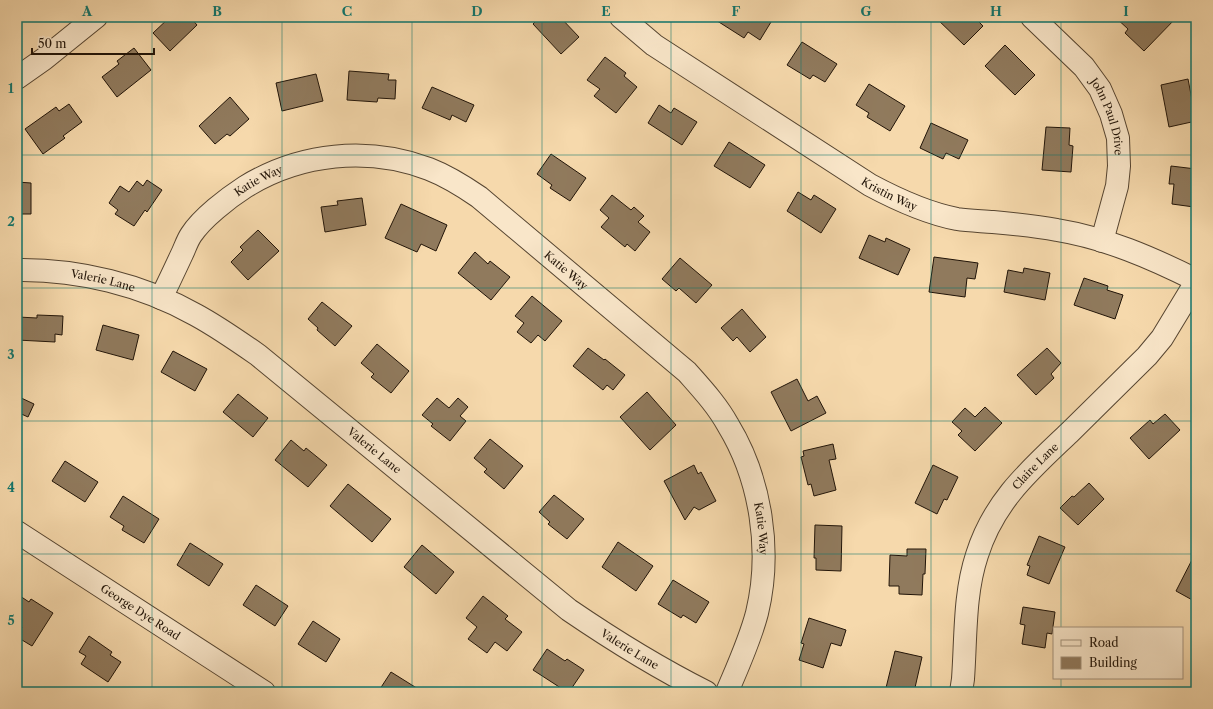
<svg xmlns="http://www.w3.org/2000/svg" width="1213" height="709" font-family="'Libre Caslon Text',serif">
<rect width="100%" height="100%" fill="#f6d9ac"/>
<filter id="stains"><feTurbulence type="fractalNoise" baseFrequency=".005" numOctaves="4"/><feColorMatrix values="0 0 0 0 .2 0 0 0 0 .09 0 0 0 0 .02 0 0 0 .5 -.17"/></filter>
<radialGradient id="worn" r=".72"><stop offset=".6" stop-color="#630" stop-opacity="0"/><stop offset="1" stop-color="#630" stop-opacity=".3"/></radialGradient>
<path fill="#907a5d" stroke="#211408" d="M170,17H190L197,25L170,51L153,33Z
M540,17H560L579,37L561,54L533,24Z
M711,17H763L771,22L760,40L748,32L744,38Z
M935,17H974L983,26L964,45Z
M1115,17H1177L1144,51L1125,33L1128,29Z
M802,42L837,64L825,82L813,75L810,79L787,65Z
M1005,45L1035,75L1015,95L985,66Z
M134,48L151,70L117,97L102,77L119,64L117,61Z
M605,57L626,73L624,76L637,87L616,113L594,96L600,89L587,80Z
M349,71L389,74L388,80H396L395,99L378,98L377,102L347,100Z
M316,74L323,101L282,111L276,83Z
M1188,79L1196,121L1169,127L1161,85Z
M869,84L905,106L890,131L867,117L869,113L856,105Z
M432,87L474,105L466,122L452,115L450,120L422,108Z
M230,97L249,119L230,136L227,134L215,144L199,126Z
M69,104L82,122L63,136L65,138L43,154L25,129L56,107L59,111Z
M659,105L671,113L674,108L697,122L682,145L648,123Z
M931,123L968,140L959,159L946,153L943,159L920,148Z
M1046,127L1070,128L1069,145L1073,146L1071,172L1042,170Z
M729,142L765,165L750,188L714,166Z
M551,154L586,178L570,201L550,188L552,185L537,174Z
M1171,166L1196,169L1194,207L1172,204L1174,184H1169Z
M147,180L162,190L147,212L145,210L134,226L115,214L118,210L109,203L120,186L129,192L137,181L143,186Z
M17,182L31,183V214H17Z
M798,192L811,200L814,195L836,209L821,233L787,211Z
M612,195L631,210L634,207L644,216L638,222L650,232L635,251L627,244L625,247L601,227L609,218L600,210Z
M362,198L366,225L325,232L321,207L338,205L337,201Z
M401,204L447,225L436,251L421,244L417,252L385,238Z
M258,230L279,251L248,280L231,262L243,250L240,247Z
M869,235L885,242L886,238L910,249L898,275L859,258Z
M475,252L488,264L490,261L510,277L491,300L458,273Z
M934,257L978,263L975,279L967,278L965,297L929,292Z
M680,258L712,285L696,303L679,288L676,291L662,279Z
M1024,268L1050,273L1045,300L1004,292L1008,270L1023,273Z
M1084,278L1108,286L1107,290L1123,295L1115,319L1074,305Z
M532,296L562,321L545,341L538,335L531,343L517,332L524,323L515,316Z
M322,302L352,326L335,346L317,330L318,328L308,319Z
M742,309L766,337L750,352L737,337L733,341L721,328Z
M37,315L63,316L62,335L55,334V342L17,340L18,317L37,318Z
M103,325L139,335L133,360L96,350Z
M377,344L409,371L391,393L371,377L374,374L361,363Z
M588,348L604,360L605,359L625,375L613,390L607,385L603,390L573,366Z
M1047,348L1061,363L1051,374L1054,378L1036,395L1017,375Z
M173,351L207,369L195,391L161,372Z
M797,379L808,401L817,396L826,413L791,431L771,392Z
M647,392L676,425L650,450L620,417Z
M238,394L268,418L253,437L223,412Z
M17,396L34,404L28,417L17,412Z
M437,398L449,408L458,398L468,407L460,416L466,421L450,441L431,426L433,424L422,415Z
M985,407L1002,423L975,451L958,435L962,431L952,422L965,408L975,417Z
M1165,414L1180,430L1149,459L1130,438L1150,420L1153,424Z
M490,439L523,466L504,489L484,472L487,469L474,458Z
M291,440L304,451L306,448L327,465L308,487L275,460Z
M833,444L836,459L829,460L836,490L814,496L811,484L808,485L801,457L804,456L803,451Z
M65,461L98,482L85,502L52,481Z
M694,465L698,474L701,472L716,501L699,510L694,507L685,520L664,481Z
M933,465L958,477L947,500L944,499L937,514L915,503Z
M1089,483L1104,499L1078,525L1060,508L1072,496L1074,497Z
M348,484L391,519L372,542L330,506Z
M554,495L584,519L567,539L548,524L550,522L539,512Z
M123,496L159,519L144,543L122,530L124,526L110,517Z
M815,525L842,526L841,571L816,570V558H814Z
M1039,536L1065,547L1049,584L1027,575L1030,566L1027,565Z
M618,542L653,566L636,591L602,567Z
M190,543L223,564L209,586L177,565Z
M422,545L454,572L436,594L404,567Z
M907,549H926L925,574H923L922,595L899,594V586H889L890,555L907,556Z
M1196,552V602L1176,591Z
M673,580L709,602L696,623L683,615L681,618L658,604Z
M256,585L288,606L275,626L243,605Z
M17,594L29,602L31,599L53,613L32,646L17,637L22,627L17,624Z
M483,596L508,616L505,619L522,632L507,651L495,642L487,653L468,639L477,627L466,618Z
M1023,607L1055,612L1052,634L1047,633L1045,648L1022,644L1025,625L1020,624Z
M809,618L846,630L841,646L831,643L823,668L799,660L804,644L801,643Z
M313,621L340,639L326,662L298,644Z
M89,636L112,652L110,655L121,662L108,682L81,664L86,656L79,652Z
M547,649L565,661L567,659L584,670L569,692H567L533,670Z
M895,651L922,657L914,692H885Z
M391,672L423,692H378Z"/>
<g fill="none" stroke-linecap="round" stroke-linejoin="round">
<g stroke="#564531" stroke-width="24">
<g id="minor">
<path id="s1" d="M621,17L654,45L870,185C898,200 926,213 957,219C969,221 982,221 993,222C1015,224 1036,226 1057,230C1106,238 1152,258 1196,280"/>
<path id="s2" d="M1032,17L1084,67L1100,89L1111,114L1118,138L1119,166L1117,186L1102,241"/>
<path d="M17,78L44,59L96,17"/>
<path id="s3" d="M17,270C78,269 143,285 196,315C218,327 238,341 258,355L569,610C613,640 658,668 706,692"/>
<path id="s4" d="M161,298C168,284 175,269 182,254C185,248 187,241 191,235C202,218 228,198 245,187C300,153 368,146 429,169C447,176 463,186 479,197L687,372C702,389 717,405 728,425C761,479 772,551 757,613C750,640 738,666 727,692"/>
<path id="s5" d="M17,532L264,692"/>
<path id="s6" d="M961,692L963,679C966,638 964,594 977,555C994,501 1029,471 1069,433C1095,407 1121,382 1147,356L1162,338L1196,282"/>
</g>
</g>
<use href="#minor" stroke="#f9e6c9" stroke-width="22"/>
</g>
<path fill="none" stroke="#0f766e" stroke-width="1" stroke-opacity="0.55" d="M152,17V692M282,17V692M412,17V692M542,17V692M671,17V692M801,17V692M931,17V692M1061,17V628M17,155H1196M17,288H1196M17,421H1196M17,554H1196M1061,678V692"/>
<g text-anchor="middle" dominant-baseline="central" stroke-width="4" stroke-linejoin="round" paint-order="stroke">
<g font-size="11" fill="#211408" stroke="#f9e6c9">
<text stroke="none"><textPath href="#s2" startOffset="128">John Paul Drive</textPath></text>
<text stroke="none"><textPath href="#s4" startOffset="157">Katie Way</textPath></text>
<text stroke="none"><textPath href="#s1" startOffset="322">Kristin Way</textPath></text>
<text stroke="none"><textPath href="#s4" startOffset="505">Katie Way</textPath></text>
<text stroke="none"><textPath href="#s3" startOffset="87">Valerie Lane</textPath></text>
<text stroke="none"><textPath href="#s3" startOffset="411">Valerie Lane</textPath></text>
<text stroke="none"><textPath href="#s6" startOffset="246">Claire Lane</textPath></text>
<text stroke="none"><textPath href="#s4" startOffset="840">Katie Way</textPath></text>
<text stroke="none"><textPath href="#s5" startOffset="147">George Dye Road</textPath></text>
<text stroke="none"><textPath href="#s3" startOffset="735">Valerie Lane</textPath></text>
</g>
</g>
<rect width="1213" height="709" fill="none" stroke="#f6d9ac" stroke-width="44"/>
<rect x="1053" y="627" width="130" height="52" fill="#f9e6c9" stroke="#a3927c"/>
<rect x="1061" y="640" width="20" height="6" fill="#f9e6c9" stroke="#a3927c"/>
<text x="1089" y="647" font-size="12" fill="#211408">Road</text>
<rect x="1061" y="657" width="20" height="12" fill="#907a5d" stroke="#a3927c"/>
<text x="1089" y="667" font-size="12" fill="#211408">Building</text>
<path d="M32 48v6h122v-6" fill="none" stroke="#211408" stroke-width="2"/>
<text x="38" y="48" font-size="12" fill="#211408" stroke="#f9e6c9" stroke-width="3" paint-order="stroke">50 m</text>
<rect x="22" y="22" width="1169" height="665" fill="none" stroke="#0f766e" stroke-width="1.5"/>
<g font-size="13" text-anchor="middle" font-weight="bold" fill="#0f766e">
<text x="87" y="16">A</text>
<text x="217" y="16">B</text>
<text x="347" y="16">C</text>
<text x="477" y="16">D</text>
<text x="606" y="16">E</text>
<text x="736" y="16">F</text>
<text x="866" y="16">G</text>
<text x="996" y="16">H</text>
<text x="1126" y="16">I</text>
<text x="11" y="93">1</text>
<text x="11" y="226">2</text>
<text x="11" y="359">3</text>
<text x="11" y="492">4</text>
<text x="11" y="625">5</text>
</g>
<rect width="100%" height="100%" filter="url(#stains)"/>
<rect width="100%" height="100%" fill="url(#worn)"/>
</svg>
